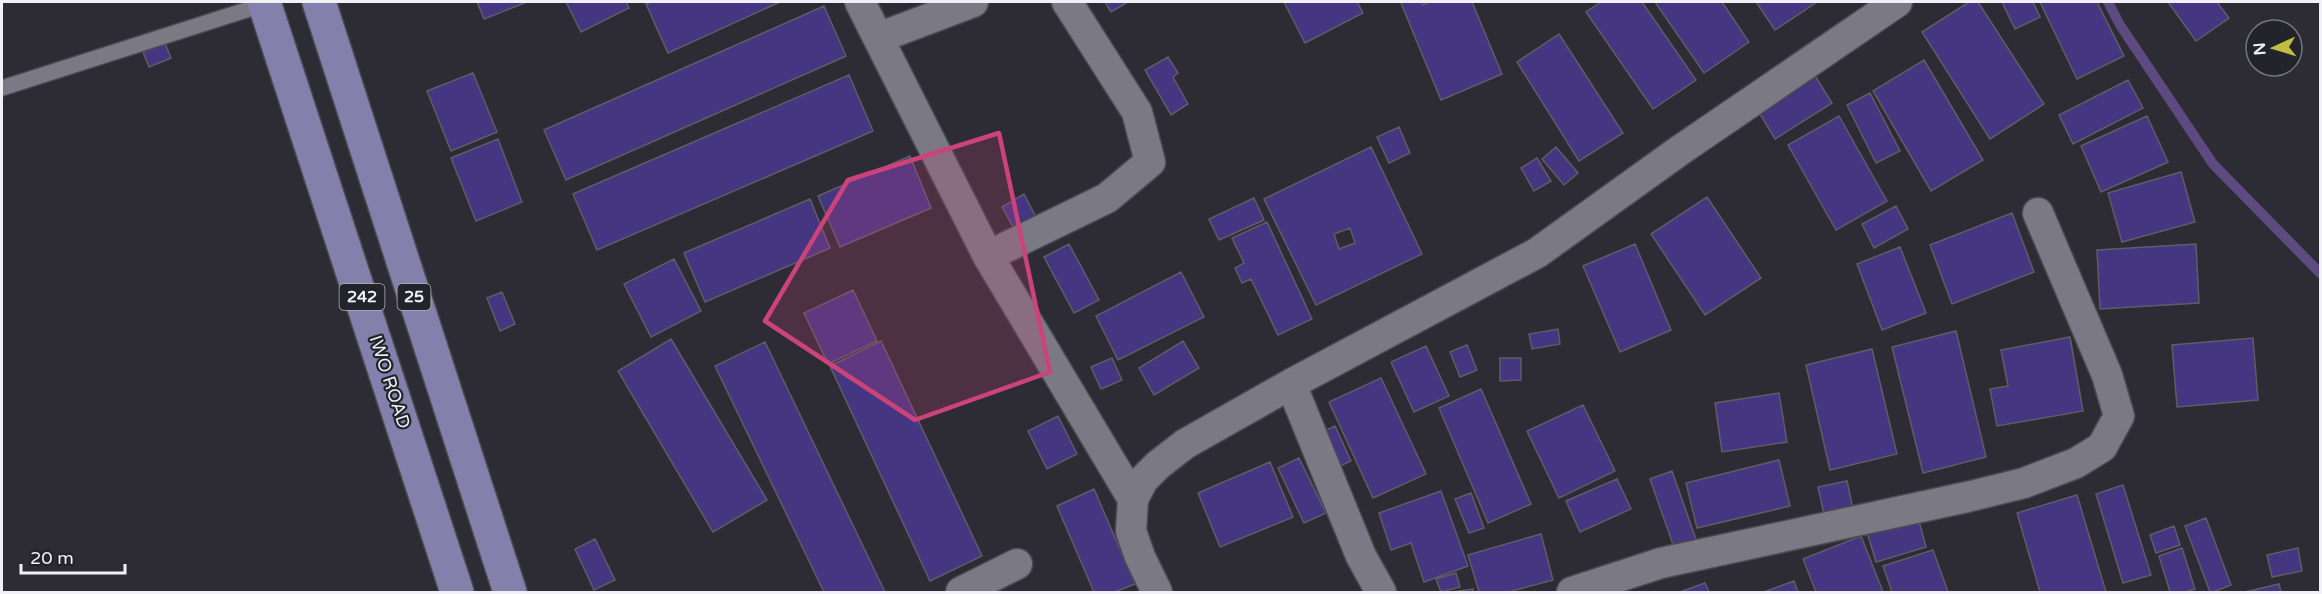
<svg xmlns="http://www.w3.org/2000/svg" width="2322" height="594" font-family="'Varela Round',sans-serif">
<rect width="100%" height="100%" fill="#2d2c35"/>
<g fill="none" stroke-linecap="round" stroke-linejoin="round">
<path stroke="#5d4a80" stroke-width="10" d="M2108,2L2120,25L2213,164L2320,273"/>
</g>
<path fill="#443681" stroke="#5e5d67" stroke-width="1.5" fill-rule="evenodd" d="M477,2H527L484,19Z
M566,2H626L629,8L581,32Z
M652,2H780L668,53L646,4Z
M1105,2H1128L1111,12Z
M1284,2H1357L1363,13L1305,43Z
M1404,2H1421L1423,5L1430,2H1472L1502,74L1441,100L1401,3Z
M1601,2H1642L1696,80L1653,109L1586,12Z
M1655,2H1722L1749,42L1704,73Z
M1756,2H1817L1775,30Z
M1969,2H1978L2044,104L1990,139L1922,32Z
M2002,2H2033L2040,17L2015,29Z
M2040,2H2097L2124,56L2077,79Z
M2168,2H2217L2229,18L2196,41Z
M824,6L846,56L566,180L544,130Z
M1559,34L1623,133L1579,161L1517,62Z
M165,43L171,58L149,67L143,52Z
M1168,57L1178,73L1173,77L1188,104L1171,115L1145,70Z
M1924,60L1983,160L1931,191L1873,91Z
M473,73L497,132L451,151L427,91Z
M1814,74L1832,103L1775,139L1757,109Z
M849,75L873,131L597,250L573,194Z
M2128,80L2143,108L2073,144L2059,115Z
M1870,93L1900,151L1876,163L1847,105Z
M1839,116L1887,201L1836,230L1788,145Z
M2147,116L2168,162L2101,192L2081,146Z
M1399,127L1410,153L1389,163L1377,137Z
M498,139L522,202L476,221L451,158Z
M1371,147L1422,254L1316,305L1264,199ZM1350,228L1355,243L1339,249L1334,234Z
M1556,147L1578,173L1564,185L1542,159Z
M910,156L931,208L840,247L818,196Z
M1537,158L1551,181L1534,191L1521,168Z
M2181,172L2195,222L2122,242L2108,193Z
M1024,194L1038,221L1017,234L1002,207Z
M1707,197L1761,278L1705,315L1651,234Z
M1254,198L1264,220L1219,240L1209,219Z
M810,199L830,248L705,302L684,253Z
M1896,206L1908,229L1874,248L1862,224Z
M2012,213L2034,272L1952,304L1930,245Z
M1267,222L1312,319L1278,335L1251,279L1242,283L1235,268L1244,263L1232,238Z
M1069,244L1099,300L1074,313L1044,257Z
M1635,244L1671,330L1620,352L1583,266Z
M2196,244L2199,303L2100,309L2097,250Z
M1900,247L1926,313L1882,330L1857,264Z
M674,259L701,311L651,337L624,284Z
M1181,272L1204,317L1118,360L1096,316Z
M853,290L877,341L828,364L804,313Z
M502,292L515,324L500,331L487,298Z
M1558,329L1560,344L1532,349L1529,334Z
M1956,331L1986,457L1923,473L1892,347Z
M2070,337L2083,411L1997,426L1990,389L2008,386L2001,350Z
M2253,338L2258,400L2177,407L2172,345Z
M671,339L767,500L713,532L618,371Z
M881,341L982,556L930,581L830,366Z
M1183,341L1199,368L1154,395L1139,368Z
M765,342L885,592H824L715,366Z
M1467,345L1477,370L1460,377L1450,352Z
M1426,346L1449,396L1414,412L1391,362Z
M1872,349L1897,454L1830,470L1806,365Z
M1112,358L1122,380L1101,389L1091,367Z
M1500,358H1521V380L1500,381Z
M1381,378L1426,474L1373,498L1329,402Z
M1481,389L1531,504L1488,523L1439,408Z
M1779,393L1787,442L1722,452L1715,403Z
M1583,405L1615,471L1559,498L1527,431Z
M1058,416L1077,454L1047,469L1028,431Z
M1335,426L1351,461L1334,469L1318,434Z
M1299,458L1326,513L1304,523L1278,468Z
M1779,460L1790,506L1697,528L1686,483Z
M1270,462L1293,517L1220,547L1198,493Z
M1672,471L1698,545L1676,553L1650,479Z
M1617,479L1631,509L1580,532L1566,501Z
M1847,481L1853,509L1824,514L1818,487Z
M2123,485L2151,575L2123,583L2096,494Z
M1094,489L1135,584L1115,592H1094L1057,506Z
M1441,491L1468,566L1424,582L1411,543L1391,550L1379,513Z
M1471,493L1484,528L1469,533L1455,499Z
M2077,495L2106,592H2040L2017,513Z
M1918,517L1926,547L1876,562L1867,532Z
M2206,518L2231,585L2213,592H2210L2185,526Z
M2174,526L2180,545L2156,553L2150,535Z
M1541,534L1553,580L1508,592H1479L1468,555Z
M1861,536L1883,592H1816L1803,559Z
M595,539L615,580L594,590L575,549Z
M2182,548L2195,589L2185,592H2170L2159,556Z
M2298,548L2302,571L2272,577L2267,555Z
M1933,550L1948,592H1892L1883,566Z
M1456,573L1460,587L1441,592L1436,579Z
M1794,581L1798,592H1764Z
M1705,583L1709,592H1680Z
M2279,584L2281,592H2245Z
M1473,589V592H1451Z"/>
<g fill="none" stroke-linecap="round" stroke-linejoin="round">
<g stroke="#4a4a51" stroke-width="18">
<path id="lane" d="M2,88L265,4"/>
</g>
<g stroke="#4a4a51" stroke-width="33">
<path id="street" d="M860,2L988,256L1133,499
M878,38L973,2
M988,256L1107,198L1150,162L1137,112L1067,2
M1291,384L1361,556L1381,592
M961,592L1017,564
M1157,592L1140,557L1131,531L1133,499L1143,480L1158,465L1185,444L1291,384L1537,253L1679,151L1897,2
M1572,592L1661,563L1967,497L2024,483L2076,463L2102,447L2119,416L2107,375L2038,213"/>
</g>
<g stroke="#4a4a51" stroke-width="36">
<path id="primary" d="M264,2L457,592
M319,2L510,592"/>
</g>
<use href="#lane" stroke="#7a7984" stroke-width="15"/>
<use href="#street" stroke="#7a7984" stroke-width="30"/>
<use href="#primary" stroke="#8580ab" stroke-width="33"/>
</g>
<path fill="#cb437a" fill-opacity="0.2" stroke="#cb437a" stroke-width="4.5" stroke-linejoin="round" d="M999,133L1050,372L915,420L765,321L848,180Z"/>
<g text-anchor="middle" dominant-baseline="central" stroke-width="4.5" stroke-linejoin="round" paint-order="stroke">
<g fill="#23232b" stroke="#b2b2b9" stroke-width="1.5">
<rect x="339.5" y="284" width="45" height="26" rx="4.5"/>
<rect x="397.5" y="284" width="33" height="26" rx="4.5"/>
</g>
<g font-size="16" font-weight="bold" fill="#f0f0f6">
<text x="362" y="297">242</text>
<text x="414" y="297">25</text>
</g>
<g font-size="18" fill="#f0f0f6" stroke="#23232b">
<text transform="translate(390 382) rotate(72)">IWO ROAD</text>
</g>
</g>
<rect width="2322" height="594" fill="none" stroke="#f0f0f6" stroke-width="6"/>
<g transform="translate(2274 48) rotate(266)"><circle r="28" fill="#23232b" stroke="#75757c" stroke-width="1.5"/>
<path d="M0-4.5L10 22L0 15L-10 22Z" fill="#c0be40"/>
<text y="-9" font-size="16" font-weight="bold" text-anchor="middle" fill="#f0f0f6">N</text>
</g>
<path d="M21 564v9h104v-9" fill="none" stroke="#f0f0f6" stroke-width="3"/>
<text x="30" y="564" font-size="18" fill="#f0f0f6" stroke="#23232b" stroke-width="4.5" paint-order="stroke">20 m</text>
</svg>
